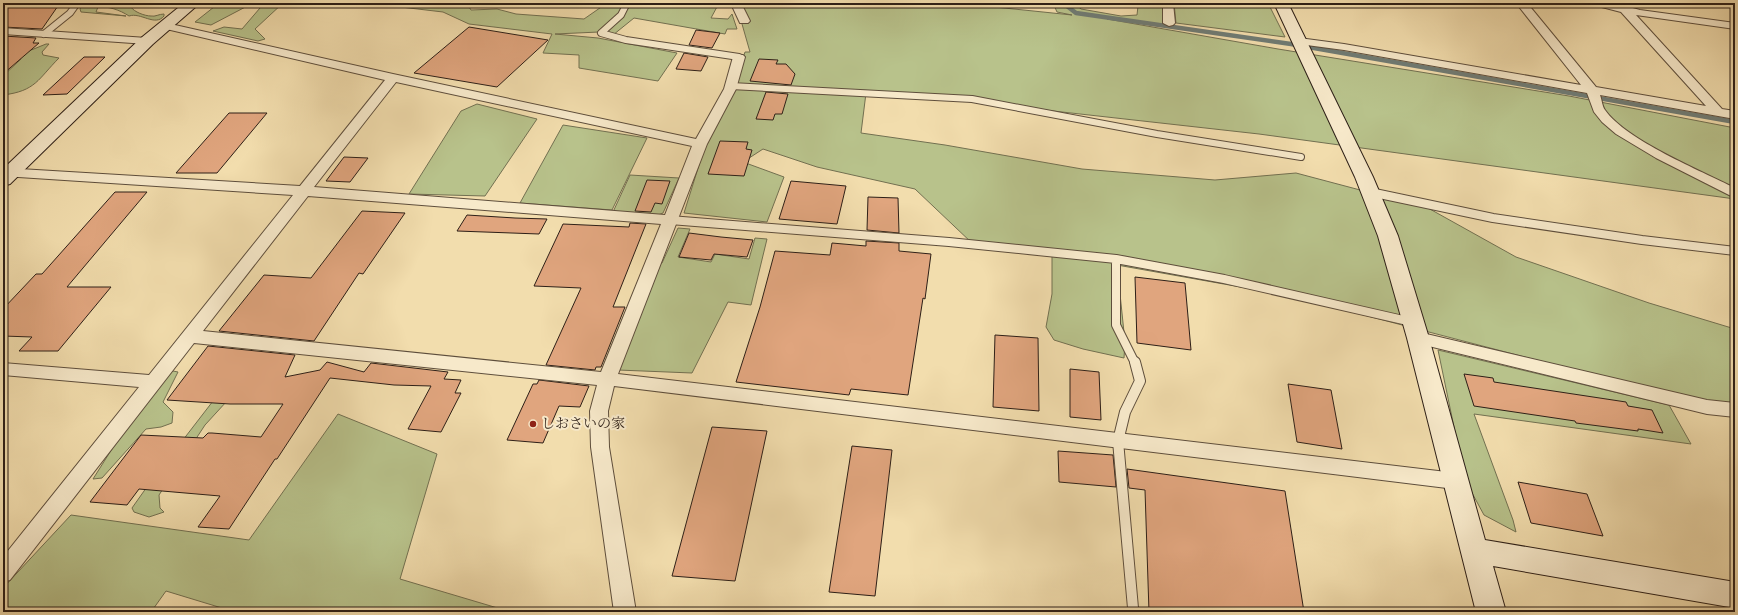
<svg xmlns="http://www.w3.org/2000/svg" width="1738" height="615" font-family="'IM FELL English','Noto Serif JP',serif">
<rect width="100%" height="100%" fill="#f2ddad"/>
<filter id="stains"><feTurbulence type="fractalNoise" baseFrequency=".005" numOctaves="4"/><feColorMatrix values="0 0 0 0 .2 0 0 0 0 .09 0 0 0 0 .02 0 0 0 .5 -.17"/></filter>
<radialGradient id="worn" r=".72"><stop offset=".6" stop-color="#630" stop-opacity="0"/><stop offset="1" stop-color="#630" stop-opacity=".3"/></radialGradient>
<path fill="#b8c28b" stroke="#727051" d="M84,3H111L121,7H131C134,12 145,16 151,16C155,17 159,14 164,14V16C155,27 141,12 129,16C120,10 108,6 98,7L96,12L126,16L81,12L80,9Z
M219,3H253L211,25L195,22Z
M256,3H283L255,29L265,39L258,41L213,31L224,27L242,29L260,8Z
M367,3H418L469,7L471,10L497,9L516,14L584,19L607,3H725L727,5H718L711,18L728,19L732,14L737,29H727L725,34L634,18L613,35L599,32L555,34L598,38L677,53L658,81L579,68V55L543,53L552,34L469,24L443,12Z
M736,3H973L975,5L1072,15L1057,12L1053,3H1074L1081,9L1121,16L1137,15L1138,6L1164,7L1165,25L1107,19L1278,49L1569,96L1735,128V199L1259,134L928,97L866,93L861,133L945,145L1082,169L1215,180L1296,173L1428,208L1516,257L1649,303L1735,329V407L1628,384L1291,296L1117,265L1125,342L1124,358L1083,349L1054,340L1046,327L1052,294V255L973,244L915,189L817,167L763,149L743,162L784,177L767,222L684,213L704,149L734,86L745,52H750Z
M1174,3H1268L1285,37L1176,23Z
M46,44H49L42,52L43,55L59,58C38,79 36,91 3,95V76L21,59L19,55Z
M477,104L537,119L485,196L409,194L461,111Z
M563,125L647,138L612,210L520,203Z
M630,175L679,178L663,213L658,215L613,212Z
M678,228L690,229L678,257L711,262L715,254L749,259L755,238L767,239L751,305L728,302L692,373L618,370L660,263H662Z
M1438,350L1669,405L1691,444L1474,414L1513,520L1516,532L1484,515L1465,480Z
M173,371L178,372L163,402L173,412L172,423L161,427L146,429L102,478L93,479L122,433L166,377Z
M230,379L227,401L205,425L159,495L160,508L164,512L149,517L134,512L132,508L149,484Z
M338,414L437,454L400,579L511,612H235L166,591L151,612H3V588L71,515L249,540Z"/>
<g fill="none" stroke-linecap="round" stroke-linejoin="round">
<path stroke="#707c75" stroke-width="4.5" d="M1063,3L1076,13L1291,44L1735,122"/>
</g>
<path fill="#e0a57e" stroke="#2d1f17" d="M14,3H60L42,29L3,27V4Z
M469,27L548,40L497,87L414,73Z
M696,30L720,33L712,48L689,45Z
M3,36L36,38L33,43H39L3,74Z
M684,53L708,57L701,71L676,69Z
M84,57H105L67,94L43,95Z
M759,59L778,60L776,64H786L795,74L791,85L750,81Z
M766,92L788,94L782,114H775L773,120L756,119Z
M229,113H267L217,173H176Z
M720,141L748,142L746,149L752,150L744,176L708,174Z
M344,157L368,158L350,182L326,181Z
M647,180L670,181L662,204L655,203L651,212L635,211Z
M791,181L846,186L837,224L779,219Z
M115,192H147L67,287H111L58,351H19L32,337L3,336V309L36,274H42Z
M868,197L898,198L899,233L867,230Z
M362,211L405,213L363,274L359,273L314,341L219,331L264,275L311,278Z
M467,215L515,218L547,219L539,234L457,231Z
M630,223L646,224L613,307H625L601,367H596L595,370L546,365L581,288L534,286L563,224L629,227Z
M689,233L721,237L753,240L747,257L714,254L711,260L679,257Z
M866,241L899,243V251L931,254L925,299L923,298L908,395L851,389L849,395L736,382L760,307L775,251L830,255L832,243L866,246Z
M1135,277L1185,283L1191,350L1137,343Z
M995,335L1038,338L1039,411L993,407Z
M208,346L295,355L285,377L320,370L327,362L364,372L371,363L448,372L444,379L461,380L455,393H461L441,432L408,429L431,386L394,385L330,378L277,459H275L229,529L198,527L220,496L139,489L127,505L90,502L141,435L203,438L208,433H212L261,437L283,404H230L167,400Z
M1070,369L1099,372L1101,420L1070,417Z
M1464,374L1493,378L1494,382L1626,402L1628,406L1652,410L1663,433L1638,429V431L1576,423L1575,421L1474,406Z
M539,380L589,386L580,407L559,406L543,443L507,440L533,384H537Z
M1288,384L1331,390L1342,449L1297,442Z
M712,427L767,431L735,581L672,576Z
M852,446L892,450L875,596L829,592Z
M1058,451L1113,455L1116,487L1059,482Z
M1127,469L1285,491L1304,612H1149L1145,490L1129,488Z
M1518,482L1587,494L1603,536L1531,523Z"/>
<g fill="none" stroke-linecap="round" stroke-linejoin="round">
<g stroke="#5e4e3c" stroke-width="8">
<path id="lane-far2" d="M627,3L621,15L601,33L626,40L739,57
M44,34L70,13L75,6L70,3
M731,86L972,99L1157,134L1301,157"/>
</g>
<g stroke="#5e4e3c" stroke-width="10">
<path id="lane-far1" d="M1370,192L1493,218L1642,240L1735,251
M670,220L949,242L1116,259
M1135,363L1116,325V259L1224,279L1412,322"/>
</g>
<g stroke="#5e4e3c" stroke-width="12">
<path id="lane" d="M1135,362L1140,381L1125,412L1118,441L1133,608L1135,612"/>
</g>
<g stroke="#5e4e3c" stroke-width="2">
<path id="street" d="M729,3H740L742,5L750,21L748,23H740L733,8Z
M1163,3H1173L1175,23L1173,25L1169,26L1163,23Z
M1516,3H1527L1596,87L1706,106L1621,12L1594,5L1593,3H1625L1629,7L1640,10L1735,23V29L1636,15L1722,109L1735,111V119L1600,95C1602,100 1602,106 1605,110C1626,140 1701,171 1735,188V198L1656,158L1616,134L1602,122L1594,112L1587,93L1344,50L1299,44L1295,43L1293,41L1295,39L1299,38L1344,44L1581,85Z
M166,23L393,74L696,139L724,89L733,57L735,55H743L745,57L736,89L707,144L618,374L1455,473L1462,475L1464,481L1462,487L1455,489L614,386L608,411L609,447L636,612H614L591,447L590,411L597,385L194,343L10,580L3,582V557L139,387L3,375V363L149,375L293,195L3,176V168L300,186L385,80L162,28L160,26L162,24ZM396,82L692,146L665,215L314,187ZM308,196L661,224L601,372L203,331Z
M3,28L147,38L151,39L153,41L151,43L147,44L3,34Z
M1418,332L1707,400L1735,403V417L1707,414L1412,342L1410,338L1412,334Z"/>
</g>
<g stroke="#2d1f17" stroke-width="2">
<path id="secondary" d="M184,3H200L153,44L10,184L3,186V169L141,38Z
M1274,3H1288L1373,177L1398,236L1429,338L1485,540L1735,582V608L1493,566L1506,612H1476L1407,338L1378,236L1355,177Z"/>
</g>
<use href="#lane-far2" stroke="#f7e9ca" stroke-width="6"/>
<use href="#lane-far1" stroke="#f7e9ca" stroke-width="8"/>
<use href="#lane" stroke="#f7e9ca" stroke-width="10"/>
<use href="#street" fill="#f7e9ca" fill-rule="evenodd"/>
<use href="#secondary" fill="#f7e9ca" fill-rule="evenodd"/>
</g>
<circle fill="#8f2418" stroke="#f7e9ca" stroke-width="1.5" cx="533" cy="424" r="4"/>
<g text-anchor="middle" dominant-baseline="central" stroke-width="4" stroke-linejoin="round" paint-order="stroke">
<g font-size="14" fill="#2d1f17" stroke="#f7e9ca" text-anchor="start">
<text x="541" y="424">しおさいの家</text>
</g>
</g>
<rect width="1738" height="615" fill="none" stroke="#f2ddad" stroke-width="16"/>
<rect x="4" y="4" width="1730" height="607" fill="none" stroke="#2d1f17" stroke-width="2"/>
<rect x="8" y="8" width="1722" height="599" fill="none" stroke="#2d1f17"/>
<rect width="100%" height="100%" filter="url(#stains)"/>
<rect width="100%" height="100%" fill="url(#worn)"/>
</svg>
